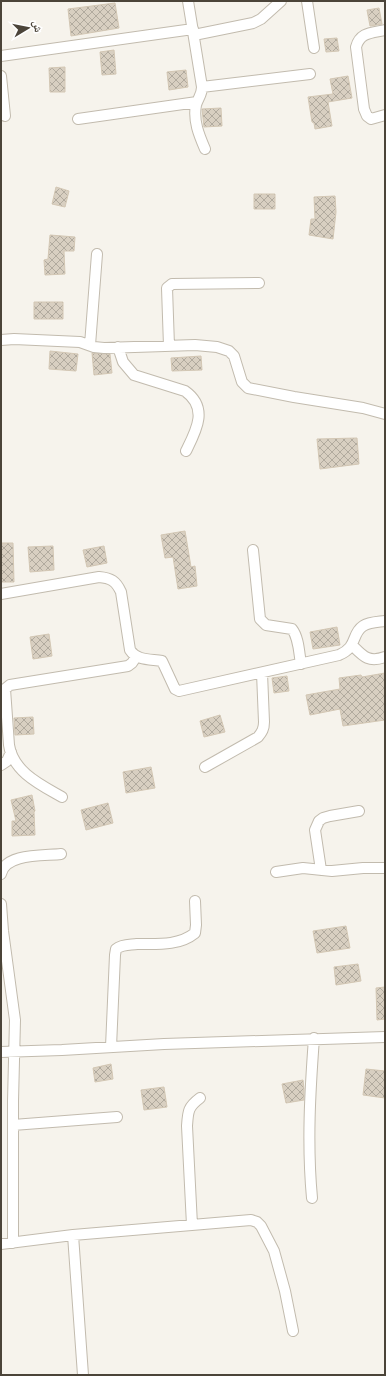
<svg xmlns="http://www.w3.org/2000/svg" width="386" height="1376" font-family="Arial,'Noto Naskh Arabic',sans-serif">
<defs>
<pattern id="building-cross-hatch" width="8" height="8" patternUnits="userSpaceOnUse"><rect width="8" height="8" fill="#d8cfc1"/><path d="M0 0l8 8M0 8l8-8" fill="none" stroke="#b1aa9e"/></pattern>
</defs>
<rect width="100%" height="100%" fill="#f6f3ec"/>
<path fill="url(#building-cross-hatch)" stroke="#d3c7b4" d="M115,3L119,28L71,36L68,9Z
M379,8L382,24L370,26L367,10Z
M337,38L339,51L326,52L324,39Z
M114,50L116,74L102,75L100,52Z
M65,67V92H50L49,68Z
M186,70L188,87L169,90L167,72Z
M348,76L352,98L328,102L332,126L315,129L314,123L312,122L308,97L333,94L330,79Z
M221,108L222,126L204,127L202,109Z
M56,187L69,191L65,207L52,204Z
M254,194H275V209H254Z
M335,196L336,212L333,239L309,235L311,219H315L314,197Z
M50,235L75,237L74,251H64L65,274L45,275L44,260L48,259Z
M34,302H63V319H34Z
M50,351L78,354L76,371L49,369Z
M92,353L110,354L112,373L94,375Z
M201,356L202,370L172,371L171,358Z
M357,438L359,464L320,469L317,439Z
M185,531L191,567L195,566L197,586L178,589L173,557L165,558L161,535Z
M1,543H13L14,582H1Z
M53,546L54,570L30,572L28,547Z
M104,546L107,563L87,567L83,550Z
M337,627L340,645L313,649L310,632Z
M49,634L52,656L33,659L30,637Z
M385,673V720L343,726L340,709L310,715L306,695L340,689L339,678L361,675L362,677Z
M287,676L289,691L274,693L272,678Z
M220,715L225,732L204,737L200,721Z
M33,717L34,734L15,735L14,718Z
M151,767L155,788L126,793L123,772Z
M32,795L35,811L34,812L35,835L12,836V821H16L11,800Z
M108,803L113,823L86,830L81,810Z
M346,926L350,948L317,953L313,931Z
M358,964L361,981L336,985L334,967Z
M385,987V1019L377,1020L376,988Z
M111,1064L113,1079L95,1082L93,1068Z
M366,1069L385,1071V1098L363,1095Z
M303,1080L304,1089V1100L286,1103L282,1084Z
M164,1087L167,1107L144,1110L141,1090Z"/>
<g fill="none" stroke-linecap="round" stroke-linejoin="round">
<g stroke="#c2bbae" stroke-width="12">
<path id="minor" d="M188,1L202,87C202,95 198,98 196,105C193,121 199,135 205,149
M307,1L314,48
M385,30C372,33 360,32 356,47L364,109L367,116L371,119L385,115
M194,35L253,23L261,19L281,1
M1,56L193,29
M1,76L5,116
M202,87L310,74
M78,119L197,102
M1,340L14,339L80,342L94,347L104,348L195,345L217,347L229,351L234,356L242,382L248,388L294,397L363,408L385,414
M90,345L97,254
M169,346L167,288L172,284L259,283
M118,347L123,362L134,375L185,391C209,408 196,431 186,451
M253,550L260,619L266,625L292,629C299,638 299,653 301,664
M1,594L99,577C111,578 116,581 121,592L130,650C137,661 151,659 162,661L175,689L179,691L339,655C358,647 351,634 363,626C369,622 378,622 385,621
M352,645C363,656 368,663 385,657
M1,765L7,761L11,752
M205,767L258,737C262,732 264,729 264,722L262,673
M62,797C41,785 13,772 9,745L5,689L10,685L128,666L132,663L136,657
M321,870L315,830L319,821L323,818L330,816L359,811
M276,872L303,868L332,871L363,868H385
M1,874C5,853 44,856 61,854
M1,904L3,931L15,1020L13,1101V1243
M111,1047L115,955L116,949C122,944 130,945 137,944C157,944 179,946 195,933L196,925L195,901
M1,1052L62,1050L164,1044L385,1037
M13,1125L117,1117
M312,1198C307,1144 310,1092 314,1038
M192,1225L187,1126C188,1111 188,1107 200,1098
M73,1235L83,1375
M1,1244L73,1235L251,1220L257,1222L261,1226L274,1251L285,1291L293,1331"/>
</g>
<use href="#minor" stroke="#fff" stroke-width="10"/>
</g>
<rect width="386" height="1376" fill="none" stroke="#4b4439" stroke-width="4"/>
<g transform="translate(28 28) rotate(80)" stroke="#ffffff" stroke-width="3" paint-order="stroke">
<path d="M0-3L7 15L0 10L-7 15Z" fill="#4b4439"/>
<text y="-6" font-size="11" font-weight="bold" text-anchor="middle" fill="#4b4439">ش</text>
</g>
</svg>
